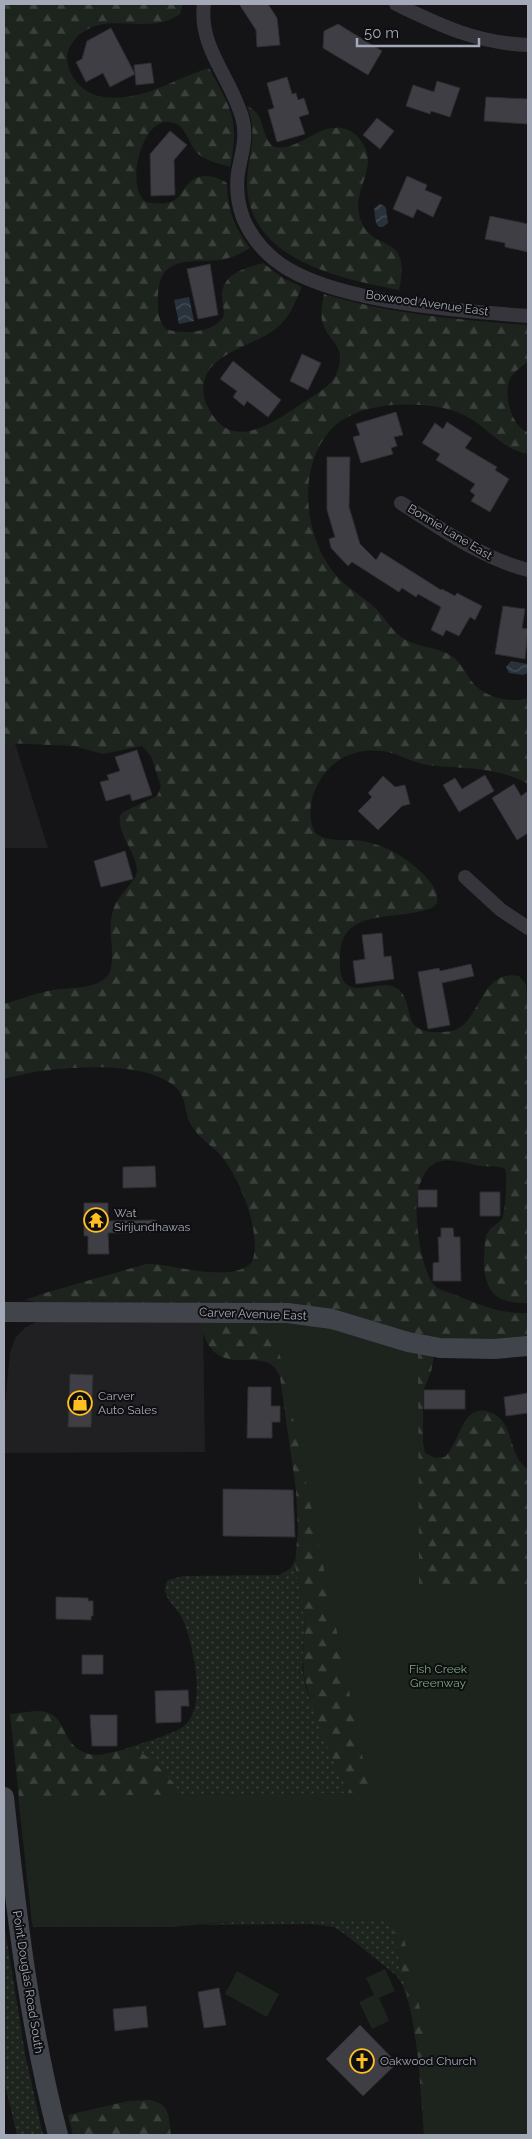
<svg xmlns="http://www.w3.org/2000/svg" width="532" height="2139" font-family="Raleway,sans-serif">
<defs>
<pattern id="grass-dots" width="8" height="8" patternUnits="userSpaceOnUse" patternTransform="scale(1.25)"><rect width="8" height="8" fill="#1c241d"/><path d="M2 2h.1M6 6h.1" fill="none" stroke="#3a413c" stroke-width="1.8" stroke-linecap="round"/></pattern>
<pattern id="forest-firs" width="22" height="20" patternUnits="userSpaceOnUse" patternTransform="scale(1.25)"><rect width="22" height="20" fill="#1c241d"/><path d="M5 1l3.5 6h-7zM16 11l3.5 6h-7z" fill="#3a413c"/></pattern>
<pattern id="water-waves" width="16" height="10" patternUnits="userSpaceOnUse" patternTransform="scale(1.25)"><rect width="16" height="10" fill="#29323b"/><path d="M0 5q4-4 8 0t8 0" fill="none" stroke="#454d55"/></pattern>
</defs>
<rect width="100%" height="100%" fill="#141416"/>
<path fill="#202023" d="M4,737H13L48,848H4Z
M203,1320L205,1452L4,1453V1416L10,1352L16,1337L26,1327L37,1322Z"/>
<path fill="url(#grass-dots)" d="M295,1560L305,1621L302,1667L306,1688L331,1756L360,1817L391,1920L409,2005L403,1986L397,1976L346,1935L334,1927L311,1924L201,1925L267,1918L171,1781L141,1752L120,1751C137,1744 170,1736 184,1726C208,1707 193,1643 183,1620C179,1610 169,1604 166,1594C164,1589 165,1585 168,1580L183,1576L280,1575L291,1568Z
M4,1923L25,2053L43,2135H17L4,2081Z"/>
<path fill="url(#forest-firs)" d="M4,4H183L180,14C149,37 107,9 78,36C53,58 76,94 104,97C143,102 173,79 209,68C231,108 240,120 230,167C221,164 209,162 201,156C187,147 189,122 167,122C141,121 125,188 146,202C154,203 165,205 173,201C181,197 182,190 188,184C199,172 215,175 227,183C227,209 235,229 250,248C242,253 234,257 225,259C194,265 158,250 158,300C158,311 158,321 166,329C181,335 217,333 224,315C224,308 222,302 222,295C223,273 245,268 263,263L283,278L302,287C296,299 292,313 282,323C263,344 216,350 206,376C201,387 203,399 209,409C231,453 273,423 301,404C314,395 332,387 337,372C347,345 330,344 323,324C320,315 322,304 324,294C390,314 460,320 528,325V361C523,367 515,370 511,377C502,391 511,427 528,432V454C507,450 494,436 477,423C461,411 441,406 420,405C394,403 359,406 337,424C296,459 302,534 334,573C345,586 359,594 372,605C384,615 391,632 406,640C420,648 438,647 452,656C462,663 465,674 473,683C484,697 511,704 528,698V784C497,766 462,769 427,765C414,763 403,756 391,753C360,745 331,757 317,786C310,799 308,817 314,831C324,844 347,838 362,841C386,845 408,858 425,876C433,885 439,892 437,903L432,908C391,923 336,904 340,966C340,973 342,982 349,986C364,993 383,979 398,989C416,1003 399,1033 437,1032C445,1032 453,1032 459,1028C481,1015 483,969 519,976L526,985L528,1012V1303C496,1304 484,1292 484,1259C485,1252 484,1243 486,1236C489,1227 497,1225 502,1219C505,1214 508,1174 505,1169C496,1164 484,1168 475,1165C463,1162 444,1157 433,1164C426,1168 420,1182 418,1190C413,1209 420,1279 439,1289C468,1299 496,1315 528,1313V1337L492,1341L442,1339L418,1335L334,1310L290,1303H41L25,1300L45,1293L146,1264C173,1263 231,1285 252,1262C263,1235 240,1180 223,1158C214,1147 201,1140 193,1128C179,1106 193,1092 159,1077C125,1063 70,1067 34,1072C24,1074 14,1077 4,1078V1004C18,1000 33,994 48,991C65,987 88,990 103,980C108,977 110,973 111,968C115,949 107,930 113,911C117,894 138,881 137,870C136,851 117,835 120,816L123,812L157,796L161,787L151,756L142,746L103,754L74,746L4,743Z
M247,106C267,114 259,136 274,147C301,151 319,121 346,129C354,132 359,137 363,144C378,168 353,190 359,214C368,257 413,227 399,290C339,278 247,260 247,182C248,151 259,138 247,106Z
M200,1320L285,1321L434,1355L431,1372L423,1391V1442L425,1453L435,1458L445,1457C461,1442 462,1398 494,1414C515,1425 508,1457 528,1469V2135H424L418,2057L413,2023L391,1920L360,1817L331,1756L315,1717L304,1676L303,1658L305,1621L295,1564L298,1529L296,1490L280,1377C266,1338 212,1390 200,1320Z
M36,1711C68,1711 59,1739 81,1751C102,1763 123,1742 140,1752C168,1769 186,1802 204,1827C225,1858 246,1888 267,1918L173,1927H33L10,1714Z
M150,2100C172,2105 168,2117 171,2135H73L68,2115L128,2101Z"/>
<path fill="#1c241d" d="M273,1321L321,1326L418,1352L419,1585H528V2135H427L426,2036L400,1920L32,1924L18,1796L370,1793Z
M385,1969L395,1991L379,1998L389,2021L372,2029L359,2002L374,1995L366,1978Z
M237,1971L279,1994L267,2017L225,1994Z"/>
<path fill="url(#water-waves)" d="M379,204L383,205L386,208L388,223L383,227H379L376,223L374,209Z
M189,297L194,321L179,324L174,300Z
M511,661L527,664L528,673L523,675L509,673L506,667Z"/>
<path fill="#3e3e44" stroke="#2e2e32" d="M239,4H268L277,18L280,45L257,47L256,30Z
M338,24L382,51L368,75L323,48L324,31Z
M111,28L135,74L134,65L151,63L154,83L136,85L135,74L110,87L103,73L86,82L76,62L82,59L87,41Z
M287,77L292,94L296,93L298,100L304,98L309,114L299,117L305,134L277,142L268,110L274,108L267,83Z
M437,81L460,88L450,117L431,111L430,114L406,106L413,85L434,92Z
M486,97L528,99V124L484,121Z
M377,118L394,131L380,149L363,135Z
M170,131L187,145L174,160L175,195L151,196L150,154Z
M407,176L427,185L425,190L442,197L433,217L417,209L413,218L393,209Z
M490,216L528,224V252L505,247V243L485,239Z
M210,264L218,315L198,319L187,269Z
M302,354L321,363L308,390L290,381Z
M233,361L281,400L268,417L247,401L244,406L233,397L237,391L220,379Z
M396,412L403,435L394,437L397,446L391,448L393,454L361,463L353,437L360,435L356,424Z
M447,422L472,438L465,448L497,467L495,470L509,479L490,512L471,501L475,495L470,491L475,484L436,460L440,454L422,443L435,423L443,429Z
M327,457H350L349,507L360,544L376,560L381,552L441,590L442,589L455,596L457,593L482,606L475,620L470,617L459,636L446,630L443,636L431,630L441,607L418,594L416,597L402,588L399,592L352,562L348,566L331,548L329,539L335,537L327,510Z
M503,606L525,609L522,628L528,629L525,659L495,654Z
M137,750L152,795L132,801L130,794L106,801L100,782L109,780L107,775L120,771L115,757Z
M485,775L494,791L459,812L443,785L455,778L462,789Z
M383,776L395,787L405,785L410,804L402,806L378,830L358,811L372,797L368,793Z
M514,784L521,796L528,791V833L517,840L492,798Z
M125,851L133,879L101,887L94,861Z
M382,933L384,957L391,956L394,979L356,984L353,961L365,959L362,935Z
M471,964L474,976L442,983L450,1025L428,1029L418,972L439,968L440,971Z
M155,1166L156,1187L123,1188V1167Z
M418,1190H437V1207H418Z
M480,1192H500V1216H480Z
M84,1203H108V1221L156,1220V1232L108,1233L109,1254H88V1236H84Z
M441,1228H453L454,1237H460L461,1281H433V1263L439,1262L438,1237H441Z
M70,1374L93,1375L91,1427H68Z
M248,1387H271V1406H280V1422H272V1438H247Z
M424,1390H465V1409H424Z
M528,1393V1413L506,1416L504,1397Z
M223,1489L293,1490L295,1537L223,1536Z
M56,1597L88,1598V1601H93V1616H91V1620L56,1619Z
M82,1655H103V1674H82Z
M188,1690L189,1706H181V1722L156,1723L155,1691Z
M90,1715H117V1746H92Z
M219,1988L226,2025L204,2028L198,1992Z
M146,2006L148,2027L115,2031L113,2009Z
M360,2025L397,2063L363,2096L326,2059Z"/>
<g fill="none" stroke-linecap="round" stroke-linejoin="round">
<path stroke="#35353b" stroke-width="14" d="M204,4C198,48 233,80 243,121C247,140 241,155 238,173C236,188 238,204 243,218C252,239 268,257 288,269C346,303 460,311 528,316
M396,4C441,26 477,43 528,45
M401,503C442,529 481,558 528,570
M465,877L501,910L528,928"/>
<path stroke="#42444c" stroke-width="20" d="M4,1312L288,1313L332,1319L408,1342L440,1348L494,1349L528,1346
M4,1797C16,1911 29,2024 58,2135"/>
</g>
<defs>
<g id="temple-ring" transform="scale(1.25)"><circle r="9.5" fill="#0f0f11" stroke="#ffbf23" stroke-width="1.5"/><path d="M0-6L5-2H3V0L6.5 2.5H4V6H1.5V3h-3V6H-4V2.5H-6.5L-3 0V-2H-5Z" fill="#ffbf23"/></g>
<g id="shop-ring" transform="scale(1.25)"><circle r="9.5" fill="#0f0f11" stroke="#ffbf23" stroke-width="1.5"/><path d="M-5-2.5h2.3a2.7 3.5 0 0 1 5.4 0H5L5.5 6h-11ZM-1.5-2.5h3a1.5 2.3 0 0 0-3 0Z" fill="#ffbf23"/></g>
<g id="church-ring" transform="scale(1.25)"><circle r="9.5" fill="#0f0f11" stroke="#ffbf23" stroke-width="1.5"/><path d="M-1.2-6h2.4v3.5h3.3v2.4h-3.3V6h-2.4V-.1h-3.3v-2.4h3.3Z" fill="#ffbf23"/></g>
</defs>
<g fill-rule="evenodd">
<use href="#temple-ring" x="96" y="1220"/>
<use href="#shop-ring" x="80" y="1403"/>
<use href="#church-ring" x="362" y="2061"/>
</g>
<g text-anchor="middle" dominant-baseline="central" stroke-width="4" stroke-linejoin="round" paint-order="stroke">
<g font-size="12" fill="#a4a9b8" stroke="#0f0f11">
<text transform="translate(427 303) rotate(8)">Boxwood Avenue East</text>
<text transform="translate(450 532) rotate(31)">Bonnie Lane East</text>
<text transform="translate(253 1314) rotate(2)">Carver Avenue East</text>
<text transform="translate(28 1982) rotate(81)">Point Douglas Road South</text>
</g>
<g font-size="12" fill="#a4a9b8" stroke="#0f0f11" text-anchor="start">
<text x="114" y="1213">Wat<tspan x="114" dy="14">Sirijundhawas</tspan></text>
<text x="98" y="1396">Carver<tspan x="98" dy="14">Auto Sales</tspan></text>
<text x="380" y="2061">Oakwood Church</text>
</g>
<g font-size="12" fill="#79a57e" stroke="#0f0f11">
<text x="438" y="1669">Fish Creek<tspan x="438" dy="14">Greenway</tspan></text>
</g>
</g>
<rect width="532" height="2139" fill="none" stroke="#a4a9b8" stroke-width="10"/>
<path d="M357 38v8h122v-8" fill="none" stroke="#a4a9b8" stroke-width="2.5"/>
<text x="364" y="38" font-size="15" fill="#a4a9b8" stroke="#0f0f11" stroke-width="4" paint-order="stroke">50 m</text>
</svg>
